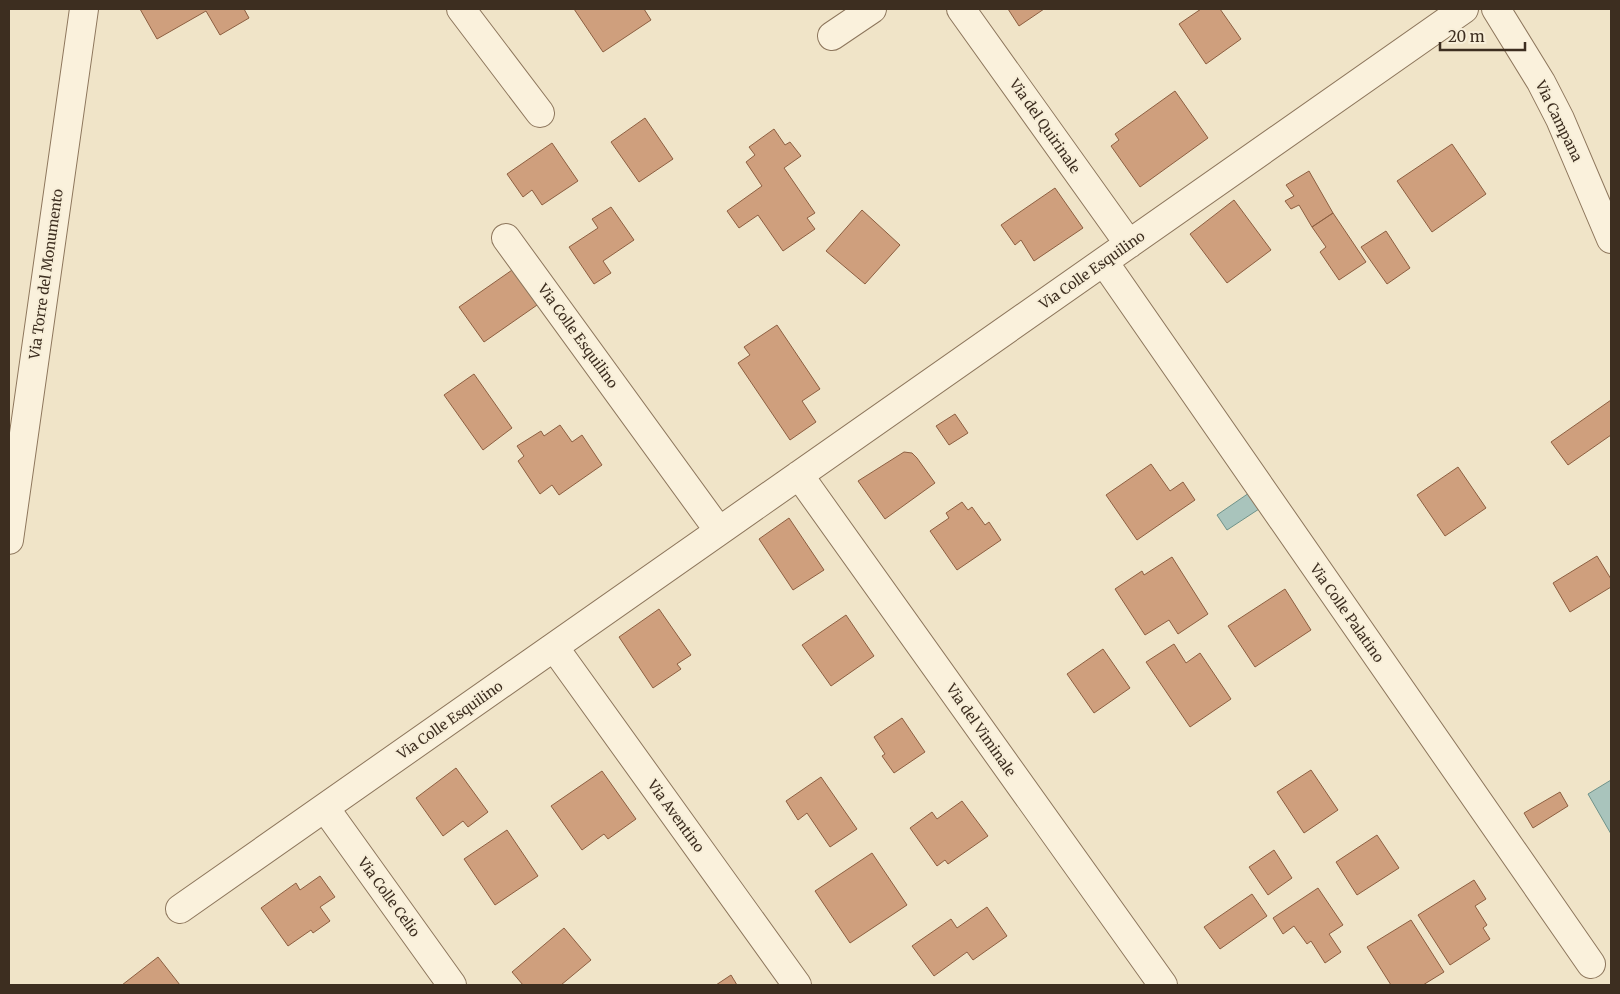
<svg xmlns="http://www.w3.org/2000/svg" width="1620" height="994" font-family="Merriweather,serif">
<rect width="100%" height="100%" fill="#f0e4c8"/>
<path fill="#a9c4bc" stroke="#6f938a" d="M1249,493L1259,509L1227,530L1217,515Z
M1611,780V834L1588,794Z"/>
<path fill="#cf9f7d" stroke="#8d5f41" d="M140,9H244L249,18L220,35L206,11L157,39Z
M574,9H644L651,20L603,52Z
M1008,9H1044L1019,26Z
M1201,9H1220L1241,39L1206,64L1179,24Z
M1175,91L1208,138L1140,187L1111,146L1119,140L1115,134Z
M645,118L673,159L639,182L611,142Z
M774,129L785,145L790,142L801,156L784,168L815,213L807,218L815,229L783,251L758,215L739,228L727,211L762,186L746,162L755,155L749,147Z
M552,143L578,181L542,205L532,190L523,197L507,174Z
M1452,144L1486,194L1432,232L1397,181Z
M1309,171L1333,213L1312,227L1299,205L1291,209L1285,201L1294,196L1286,185Z
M1055,188L1083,228L1034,261L1021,240L1015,245L1001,225Z
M1234,200L1271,250L1227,283L1190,234Z
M611,207L634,240L603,261L611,273L594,284L569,247L598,228L592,219Z
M862,210L900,245L865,284L826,251Z
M1333,213L1366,262L1339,280L1320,252L1326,247L1312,227Z
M1386,231L1410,268L1387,284L1361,247Z
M515,268L540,303L484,342L459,307Z
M777,325L820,389L802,401L816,422L790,440L738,363L750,355L744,347Z
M474,374L512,428L483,450L444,395Z
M1611,400V435L1568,465L1551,442Z
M955,414L968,433L949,445L936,426Z
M560,425L572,442L582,435L602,465L559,495L552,485L540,494L518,461L524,456L517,446L541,431L544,436Z
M904,452L912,453L917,458L935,483L885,519L858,481Z
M1151,464L1170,491L1183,482L1195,500L1137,540L1106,495Z
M1458,467L1486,508L1445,536L1417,495Z
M962,502L968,510L972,507L985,525L989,522L1001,540L957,570L930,531L949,518L946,513Z
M789,518L824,570L793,590L759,539Z
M1597,556L1611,579V587L1570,612L1553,583Z
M1172,557L1208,614L1178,634L1169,620L1145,635L1115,589L1142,571L1144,575Z
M1285,589L1311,630L1255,667L1228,626Z
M659,609L691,655L677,664L681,669L653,688L619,637Z
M846,615L874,656L831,686L802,645Z
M1174,644L1186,663L1200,653L1231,699L1190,727L1146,662Z
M1103,649L1130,688L1094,713L1067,674Z
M902,718L925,752L894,773L882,756L885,754L874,737Z
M456,768L488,812L468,827L463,821L443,836L416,798Z
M1311,770L1338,810L1304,833L1277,792Z
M602,771L636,819L608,839L604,834L582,850L551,806Z
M821,777L857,829L830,847L807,813L798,820L786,801Z
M1560,792L1568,806L1533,828L1524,813Z
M962,801L988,836L948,864L945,860L937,866L910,828L932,812L937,819Z
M507,830L538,876L495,905L464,859Z
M1377,835L1399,868L1357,895L1336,862Z
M1274,850L1292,878L1268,895L1249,867Z
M872,853L907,905L850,943L815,891Z
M320,876L335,897L320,907L330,921L313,933L311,930L288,946L261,908L296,883L300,890Z
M1474,880L1486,899L1475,906L1487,925L1483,928L1490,939L1450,965L1418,915Z
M1318,888L1343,925L1329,934L1341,952L1325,963L1311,941L1307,944L1294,926L1283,934L1273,918Z
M1252,894L1267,916L1220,949L1204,927Z
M987,907L1007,936L973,960L967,952L934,976L912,946L951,919L957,928Z
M1411,920L1444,972L1423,985H1391L1367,947Z
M564,928L591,960L561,985H523L512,972Z
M158,957L180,985H122Z
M731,975L737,985H716Z"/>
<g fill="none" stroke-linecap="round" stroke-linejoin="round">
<g stroke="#8d765c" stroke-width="30">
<path id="street" d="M461,9L540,113
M961,9L1129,244
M1496,9L1541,82L1560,119L1611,239
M832,36L872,9
M506,238L719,531
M1104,262L1591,964
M799,475L1163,985
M9,540L84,9
M554,647L797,985
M325,808L452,985
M180,909L1464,9"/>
</g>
<use href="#street" stroke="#faf1dc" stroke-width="28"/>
</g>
<g text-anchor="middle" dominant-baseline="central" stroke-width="4" stroke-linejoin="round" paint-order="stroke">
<g font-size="14" fill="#3d2e20" stroke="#f7eed8">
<text transform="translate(1559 121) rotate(64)">Via Campana</text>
<text transform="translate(1045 126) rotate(55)">Via del Quirinale</text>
<text transform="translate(1092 270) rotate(-35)">Via Colle Esquilino</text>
<text transform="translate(46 274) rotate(-82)">Via Torre del Monumento</text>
<text transform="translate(578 336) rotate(54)">Via Colle Esquilino</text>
<text transform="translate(1347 613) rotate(55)">Via Colle Palatino</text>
<text transform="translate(450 720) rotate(-35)">Via Colle Esquilino</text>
<text transform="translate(981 730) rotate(55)">Via del Viminale</text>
<text transform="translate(676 816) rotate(54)">Via Aventino</text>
<text transform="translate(389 897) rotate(54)">Via Colle Celio</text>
</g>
</g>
<rect width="1620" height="994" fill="none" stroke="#3d2e20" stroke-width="20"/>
<path d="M1440 42v8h85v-8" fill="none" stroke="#3d2e20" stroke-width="2.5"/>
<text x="1448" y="42" font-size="15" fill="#3d2e20" stroke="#f7eed8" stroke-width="4" paint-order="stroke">20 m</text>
</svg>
